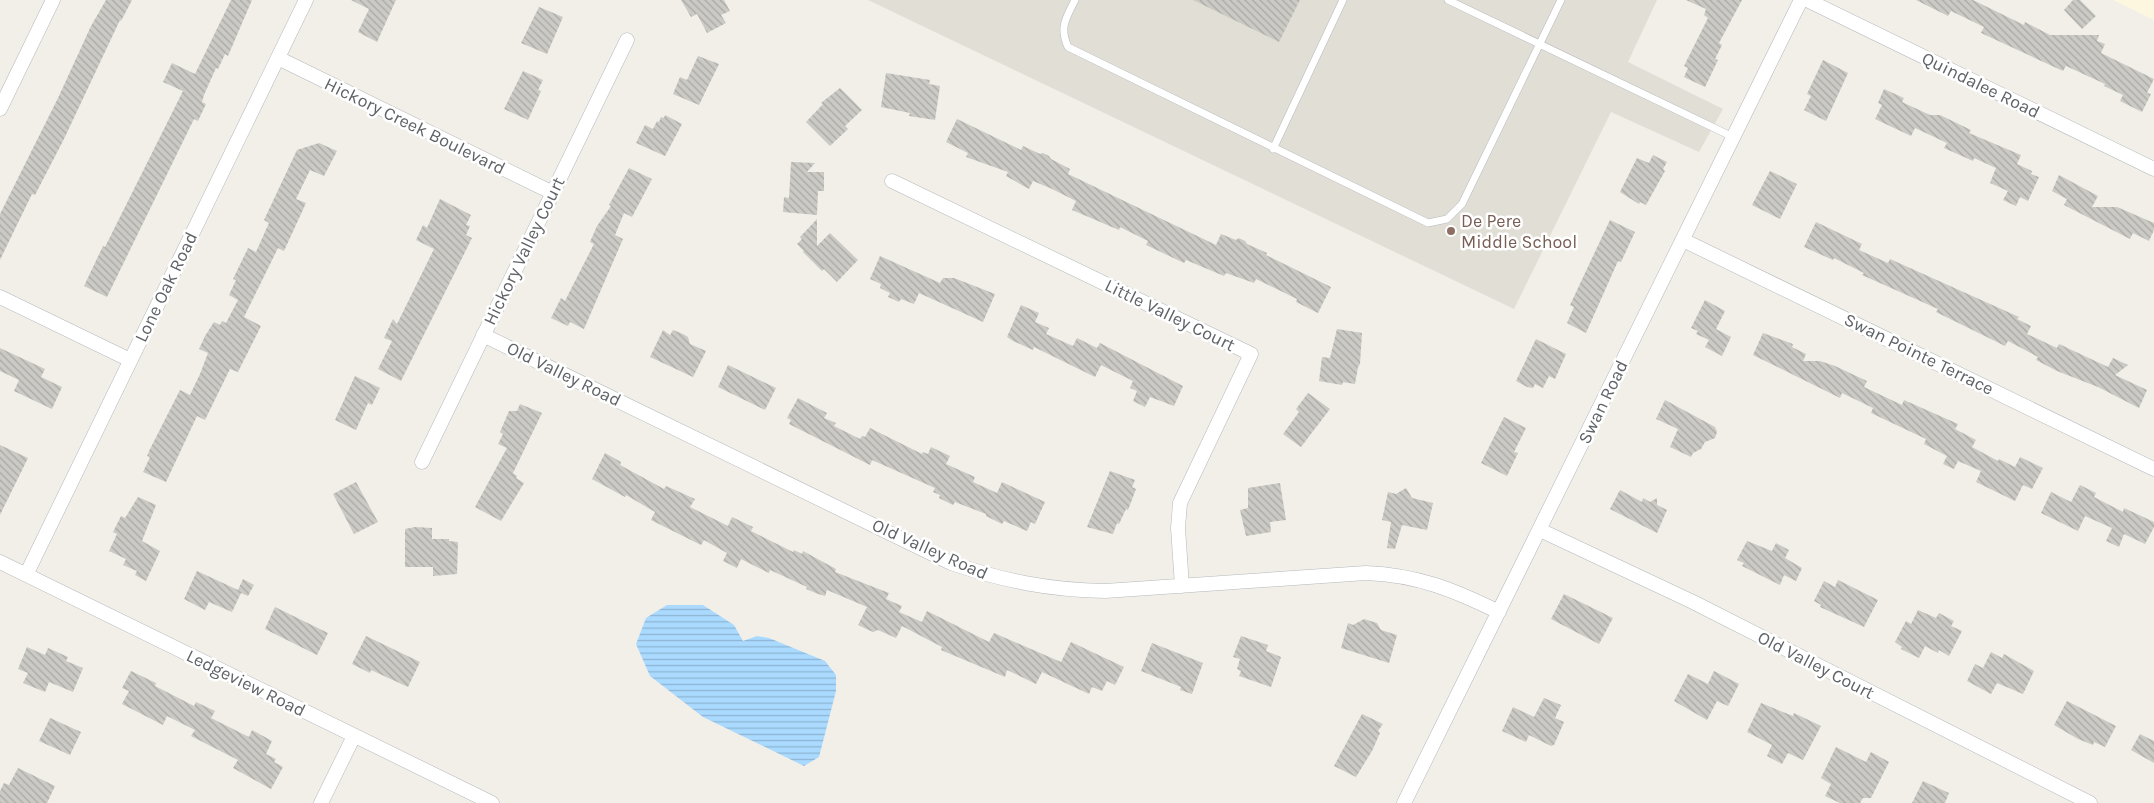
<svg xmlns="http://www.w3.org/2000/svg" width="2154" height="803" font-family="Karla,sans-serif">
<defs>
<pattern id="water-rules" width="6" height="5" patternUnits="userSpaceOnUse" patternTransform="scale(1.25)"><rect width="6" height="5" fill="#aadaff"/><path d="M0 2.5h6" fill="none" stroke="#8eb4d2"/></pattern>
<pattern id="building-back-hatch" width="6" height="6" patternUnits="userSpaceOnUse" patternTransform="scale(1.25)"><rect width="6" height="6" fill="#cccac5"/><path d="M-1 5l2 2M0 0l6 6M5-1l2 2" fill="none" stroke="#a9a8a4"/></pattern>
</defs>
<rect width="100%" height="100%" fill="#f1efe8"/>
<path fill="#fef7e0" d="M2113,0H2154V20Z"/>
<path fill="#e1ded6" d="M868,0H1657L1628,62L1723,109L1699,152L1611,112L1514,309Z"/>
<path fill="url(#water-rules)" d="M667,605H703L734,625L743,641L757,636L769,638L825,661L836,675V691L819,757L804,766L703,717L650,676L636,644L646,618Z"/>
<path fill="url(#building-back-hatch)" d="M106,0H132L121,21L120,20L64,139L35,195L32,194L0,260V214L58,98L91,26Z
M231,0H252L228,56L225,54L218,69L216,68L204,95L202,102L206,104L198,121L194,119L107,297L84,286L103,246L105,247L183,91L163,82L172,63L195,74Z
M351,0H396L377,42L358,32L369,9Z
M681,0H724L730,11L721,15L726,23L707,33L697,14L691,17Z
M1193,0H1300L1279,42Z
M1686,0H1742L1719,43L1722,45L1715,59L1718,60L1705,87L1684,77L1688,68L1684,66L1708,18L1704,15L1706,9Z
M1916,0H1973L2024,25L2025,22L2050,35H2099L2097,41L2105,44L2101,53L2154,79L2147,93L2151,94L2142,112L2120,101L2123,95L2104,86L2105,84L2066,66L2063,71L1981,33L1984,27L1951,11L1948,16Z
M2073,0H2080L2096,16L2082,29L2064,10Z
M539,7L563,17L547,54L521,43Z
M698,56L719,64L699,105L673,94L680,77L687,80Z
M1823,60L1848,73L1826,121L1804,110L1811,96L1807,94Z
M523,71L543,80L538,90L541,91L528,120L504,109Z
M886,73L930,80L929,84L940,86L935,120L909,116L910,113L881,107Z
M840,88L862,110L845,126L848,129L830,146L806,122L823,104L821,103Z
M1884,89L1904,98L1902,102L1930,115H1940L1971,130L1969,133L2021,155L2017,164L2032,171L2031,174L2039,177L2028,201L2020,197L2016,206L2003,200L2008,191L1990,183L1996,168L1974,158L1973,161L1944,148L1947,143L1915,128L1911,136L1875,119L1882,105L1878,103Z
M665,115L682,124L665,156L636,143L645,125L653,129L657,121L659,122L661,117L664,118Z
M957,119L1021,150L1023,146L1040,154L1043,153L1049,156L1051,159L1070,169L1068,174L1216,245L1221,234L1236,240L1239,238L1245,241L1247,244L1267,253L1266,255L1331,287L1318,313L1296,302L1297,299L1256,279L1254,283L1226,273L1224,276L1186,260L1184,263L1146,245L1148,241L1120,227L1119,230L1072,210L1076,201L1050,188L1033,181L1029,189L1006,176L1008,172L966,157L968,153L946,142Z
M319,143L337,151L324,176L310,170L296,199L306,203L284,251L278,248L244,317L261,326L238,372L230,369L205,420L197,416L166,482L143,472L150,457L147,456L150,449L180,390L190,395L200,374L208,353L199,349L205,336L214,322L220,325L222,321L226,323L238,300L229,295L236,280L233,279L248,248L256,252L269,223L264,220L297,150Z
M1653,155L1667,162L1663,169L1665,171L1646,205L1640,202L1639,204L1620,192L1637,158L1649,163Z
M791,162L815,163L807,172H824V191H818L817,215L783,212L784,197L789,198Z
M629,168L652,179L632,217L624,213L615,235L623,239L584,329L570,322L568,326L551,318L561,298L565,301L573,285L594,244L590,242L597,226L611,206L609,205Z
M1770,171L1797,184L1780,219L1752,205Z
M2059,175L2098,196L2092,207H2117L2154,223V230L2149,241L2133,233L2130,239L2064,205L2067,199L2052,191Z
M440,199L471,215L466,225L470,226L466,235L472,238L401,381L378,369L392,341L384,338L393,319L397,324L434,249L416,240L423,225L427,228Z
M817,219V246L830,233L858,260L837,282L824,269L822,271L803,252L804,251L797,244L802,239L800,237Z
M1610,220L1635,232L1621,262L1618,261L1586,333L1567,323L1574,307L1570,305Z
M1816,222L1862,244L1859,250L1888,263L1890,259L2019,317L2017,319L2031,326L2027,334L2057,348L2059,344L2108,367L2113,358L2128,365L2115,375L2147,390L2139,408L2098,387L2057,371L2036,360L2038,357L2008,341L2005,346L1936,312L1938,309L1862,275L1864,273L1834,258L1833,260L1804,247Z
M880,256L940,283L943,278H954L995,294L983,322L919,293L914,304L901,299L899,302L888,297L890,293L880,288L881,284L870,279Z
M1705,300L1725,311L1716,329L1731,337L1722,356L1705,347L1709,340L1696,334L1698,331L1691,328Z
M1021,305L1039,313L1035,322L1049,328L1046,334L1073,346L1077,338L1097,348L1100,343L1183,386L1174,406L1150,397L1145,407L1133,401L1137,391L1130,388L1133,381L1101,365L1095,377L1034,347L1033,350L1013,341L1007,337Z
M1337,329L1362,333L1360,364L1358,367L1355,384L1343,382L1342,385L1319,381L1322,357L1330,358Z
M663,330L670,335L673,330L683,334L688,337L690,344L706,351L693,377L650,357Z
M1763,333L1793,344L1792,347L1806,354L1803,361H1820L1835,366L1867,381L1864,387L1902,405L1904,400L1958,424L1955,429L1976,440L1972,447L1998,461L1999,459L2015,467L2020,457L2043,468L2032,489L2023,485L2015,501L1976,482L1981,471L1958,461L1954,469L1943,464L1947,456L1924,444L1926,439L1871,413L1873,408L1842,393L1840,398L1753,355Z
M1536,339L1566,354L1555,379L1549,376L1543,388L1535,384L1533,388L1527,387L1516,381Z
M0,348L45,369L41,377L62,387L52,409L14,391L19,380L0,371Z
M728,365L776,388L765,410L718,387Z
M355,376L380,388L372,405L368,403L356,430L335,420Z
M1308,393L1330,409L1301,447L1283,434L1299,412L1296,409Z
M798,398L827,413L824,418L836,423L834,426L860,439L862,436L865,437L870,428L922,454L923,452L928,454L931,447L950,456L946,464L975,477L973,482L997,493L1002,482L1045,502L1035,524L1031,522L1027,531L1004,521L1002,524L986,516V514L955,502L953,505L939,498L940,495L933,492L935,488L872,460L870,465L789,424L791,420L787,418Z
M1665,400L1715,427L1717,432L1715,438L1705,442L1701,449L1693,453L1691,457L1670,447L1678,429L1656,419Z
M520,404L542,413L513,473L517,476L516,478L524,483L501,521L475,507L507,448L498,444L503,434L500,432L509,411H517Z
M1504,417L1526,428L1514,452L1518,453L1507,476L1481,463Z
M0,445L28,458L0,515Z
M605,453L621,462L620,465L664,489L666,486L695,499L690,507L728,526L732,517L753,527L751,531L793,552L794,550L802,554L803,551L836,569L835,572L889,593L886,599L902,606L899,612L922,622L927,611L989,642L994,633L1061,662L1071,642L1124,667L1115,685L1107,681L1102,691L1092,687L1089,694L1042,672L1036,684L1007,670L1005,677L941,650L942,647L902,626L896,638L878,630L873,632L858,625L867,607L827,590L825,596L818,594L806,589L807,587L770,570L769,573L741,559L737,568L723,561L727,553L704,540L701,545L651,520L655,512L626,495L625,497L592,479Z
M1110,471L1135,480L1132,487L1136,489L1128,510L1126,509L1119,524L1117,523L1113,534L1087,527Z
M356,482L378,522L354,534L333,494Z
M1280,483L1286,520L1270,522L1271,532L1246,536L1240,510L1248,508V488Z
M2080,485L2096,493L2094,497L2123,512L2124,508L2154,522V527L2145,544L2124,534L2119,547L2106,541L2112,528L2085,516L2078,531L2041,513L2051,492L2071,502Z
M1406,488L1412,498L1433,503L1427,530L1402,525L1395,549L1387,548L1391,522L1382,520L1388,492L1396,494Z
M1620,490L1642,502L1643,498L1650,502L1657,498V505L1667,510L1657,533L1610,509Z
M138,497L156,505L142,541L160,551L146,581L135,575L137,571L123,565L126,559L109,551L117,534L113,532L121,516L125,518Z
M415,527L432,528V539H449V541L458,542L457,574L433,576V567H405V529Z
M1747,541L1772,551L1776,543L1789,550L1785,558L1802,568L1796,581L1784,575L1780,585L1742,566L1744,563L1737,560Z
M197,571L238,590L243,579L254,585L248,596L241,593L232,612L209,602L205,610L184,599Z
M1838,580L1878,600L1864,627L1820,607L1821,605L1814,601L1824,581L1835,587Z
M1564,594L1613,618L1599,644L1551,619Z
M275,607L328,633L317,655L265,629Z
M1918,610L1936,618L1939,613L1954,621L1951,626L1962,631L1949,656L1939,650L1938,653L1925,646L1919,658L1901,649L1902,647L1895,642L1906,621L1911,624Z
M1364,619L1377,623L1381,630L1397,635L1389,663L1341,648L1348,623L1353,625Z
M366,636L420,662L408,687L371,670L370,673L352,664Z
M1241,636L1268,645L1266,651L1281,657L1271,687L1239,676L1241,671L1237,669L1240,659L1233,657Z
M1152,643L1203,663L1192,694L1180,690L1181,687L1141,671Z
M27,647L45,655L48,648L68,657L66,661L83,668L73,692L49,682L45,692L23,683L28,673L18,669Z
M1991,652L2002,658L2004,654L2034,671L2023,694L1997,683L1991,694L1967,681L1975,664L1983,668Z
M131,671L156,683L155,686L194,706L196,702L215,711L211,718L249,737L252,730L272,741L266,754L276,759L274,762L283,767L271,789L233,768L238,760L191,736L195,730L167,716L163,725L122,704L129,691L122,688Z
M1714,671L1739,684L1728,706L1717,701L1707,720L1674,701L1688,674L1708,684Z
M1544,698L1561,705L1555,718L1564,722L1554,745L1551,746L1529,735L1526,742L1502,731L1513,707L1534,717Z
M2067,701L2116,726L2105,747L2094,742L2093,745L2078,739L2054,725Z
M1761,703L1793,716L1794,713L1821,726L1803,760L1788,753L1782,764L1767,756L1772,745L1747,732Z
M1362,714L1383,724L1378,731L1380,733L1372,751L1356,777L1334,766Z
M50,718L81,732L70,755L39,741Z
M2140,734L2154,741V763L2131,750Z
M1836,747L1866,762L1871,752L1889,762L1871,798H1863L1860,803H1840L1825,796L1831,784L1821,778Z
M18,768L55,786L47,803H0V791L4,783L9,785Z
M1923,781L1949,793L1945,803H1912Z"/>
<g fill="none" stroke-linecap="round" stroke-linejoin="round">
<g stroke="#b5b8bc" stroke-width="8">
<path id="service" d="M1075,0C1066,18 1059,27 1068,47L1428,223L1447,219L1462,204L1561,0
M1448,0L1733,137
M1273,149L1343,0"/>
</g>
<g stroke="#b5b8bc" stroke-width="15">
<path id="minor" d="M1807,0L2154,169
M278,58L553,193
M0,109L53,0
M892,181L1251,354L1180,503L1178,528L1182,586
M1683,240L2154,469
M0,297L130,360
M483,335L951,563C1004,581 1049,590 1105,591L1366,573C1418,575 1454,590 1499,612
M422,462L627,40
M1540,530L1693,602L2090,803
M0,562L492,803
M26,575L306,0
M321,803L354,736
M1404,803L1801,0"/>
</g>
<use href="#service" stroke="#fff" stroke-width="7"/>
<use href="#minor" stroke="#fff" stroke-width="14"/>
</g>
<circle fill="#8d6e63" stroke="#fff" stroke-width="2" cx="1451" cy="231" r="5"/>
<g text-anchor="middle" dominant-baseline="central" stroke-width="5" stroke-linejoin="round" paint-order="stroke">
<g font-size="18" fill="#5f6368" stroke="#fff">
<text transform="translate(1981 85) rotate(26)">Quindalee Road</text>
<text transform="translate(415 126) rotate(26)">Hickory Creek Boulevard</text>
<text transform="translate(524 251) rotate(-64)">Hickory Valley Court</text>
<text transform="translate(166 287) rotate(-64)">Lone Oak Road</text>
<text transform="translate(1170 315) rotate(26)">Little Valley Court</text>
<text transform="translate(1919 354) rotate(26)">Swan Pointe Terrace</text>
<text transform="translate(564 374) rotate(26)">Old Valley Road</text>
<text transform="translate(1603 402) rotate(-64)">Swan Road</text>
<text transform="translate(930 549) rotate(24)">Old Valley Road</text>
<text transform="translate(1816 665) rotate(27)">Old Valley Court</text>
<text transform="translate(246 683) rotate(26)">Ledgeview Road</text>
</g>
<g font-size="18" fill="#785e54" stroke="#fff" text-anchor="start">
<text x="1461" y="221">De Pere<tspan x="1461" dy="21">Middle School</tspan></text>
</g>
</g>
</svg>
